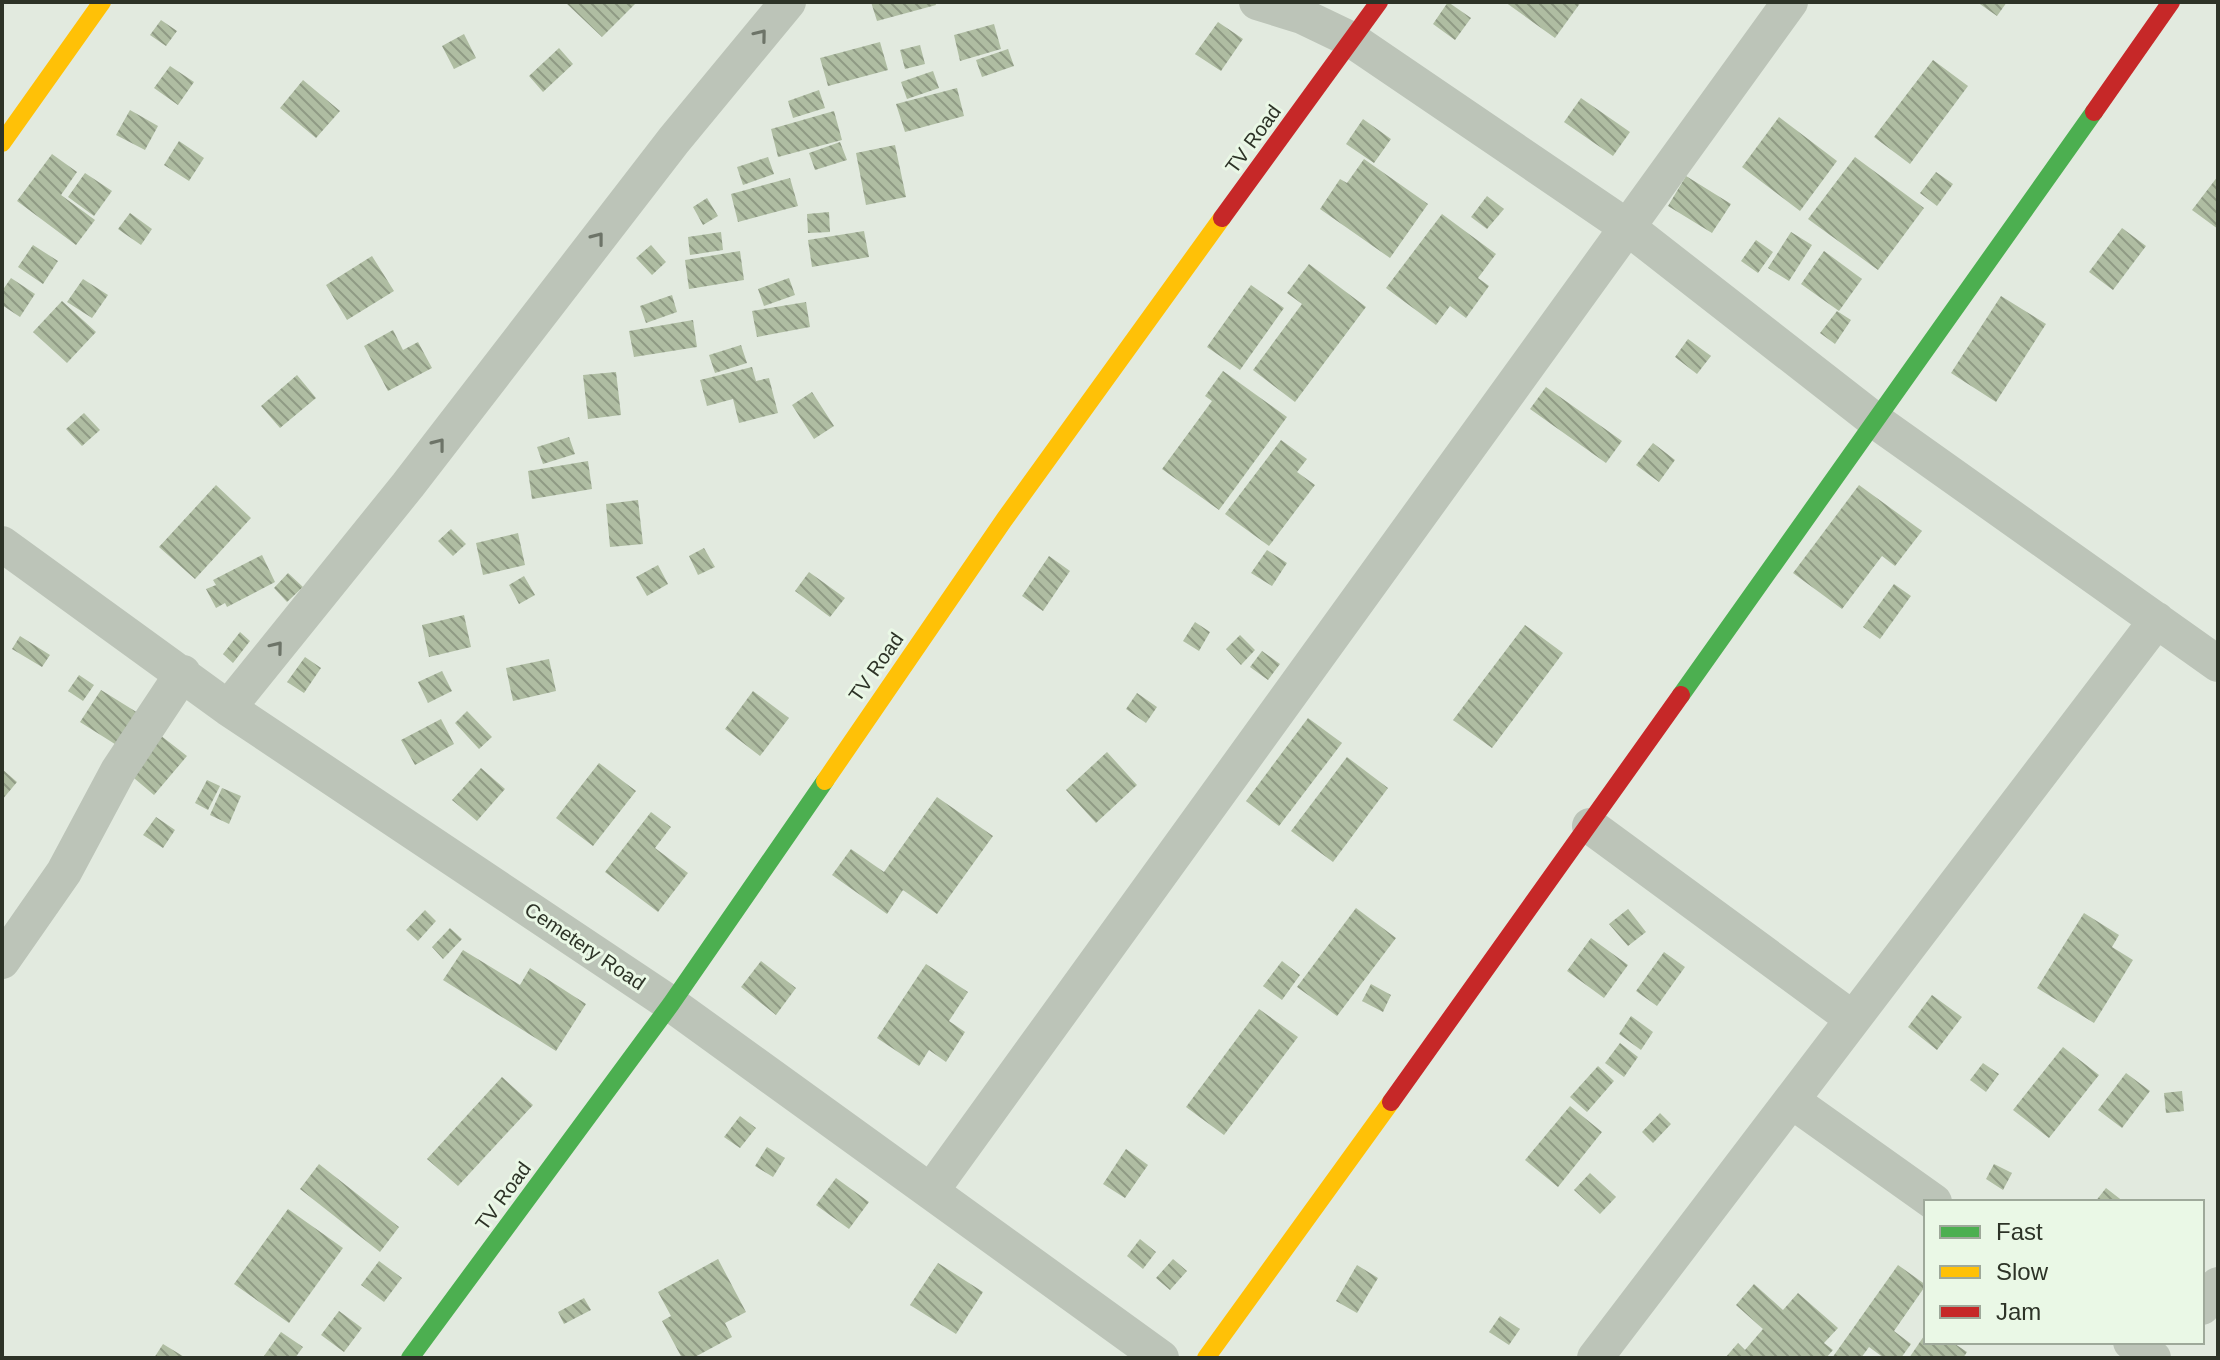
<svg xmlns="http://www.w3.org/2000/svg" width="2220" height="1360" font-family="Helvetica,sans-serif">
<defs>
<pattern id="building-back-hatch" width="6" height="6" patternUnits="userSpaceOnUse" patternTransform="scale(2)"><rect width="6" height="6" fill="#afbda2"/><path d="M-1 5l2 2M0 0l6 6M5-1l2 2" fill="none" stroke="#8f9a84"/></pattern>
</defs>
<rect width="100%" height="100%" fill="#e2eadf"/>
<path fill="url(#building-back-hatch)" d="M565,2H637L602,37Z
M871,2H935L936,5L877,21Z
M1448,2L1471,18L1455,40L1433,24Z
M1505,2H1581L1555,38Z
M1977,2H2007L1997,16Z
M161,20L177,31L166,46L150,35Z
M1218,22L1243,39L1221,71L1195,54Z
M994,24L1001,49L960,61L954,35Z
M464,34L476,58L454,69L442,46Z
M880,42L888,70L828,86L820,58Z
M920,45L925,64L905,69L900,50Z
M559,48L573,64L543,92L529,76Z
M1008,49L1014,66L982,77L976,60Z
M1933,60L1968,86L1910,164L1874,137Z
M170,66L194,82L178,105L154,88Z
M933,71L939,88L907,99L901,82Z
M303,80L340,111L316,138L280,108Z
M957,88L964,116L905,132L896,104Z
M819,90L825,108L793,118L788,101Z
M1581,98L1630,132L1613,156L1564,122Z
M130,110L158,126L145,150L116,135Z
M834,111L842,140L778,157L771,129Z
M1779,117L1837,161L1800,211L1742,167Z
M1363,119L1391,139L1374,163L1346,144Z
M179,141L204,158L189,181L164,165Z
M840,142L847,160L815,170L809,153Z
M895,145L906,197L866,205L856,153Z
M52,154L77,172L61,195L95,220L76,245L17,201Z
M768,157L774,174L743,185L737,167Z
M1855,157L1924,208L1878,270L1808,219Z
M1364,159L1428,204L1390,258L1320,209L1340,179L1347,183Z
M1936,172L1953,184L1937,206L1920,193Z
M85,173L112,191L94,216L68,197Z
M1686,176L1731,204L1712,233L1668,206Z
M2218,176V229L2192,210Z
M790,178L798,206L738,222L731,194Z
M1487,196L1504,209L1487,229L1471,217Z
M707,198L718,216L703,225L693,207Z
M829,212L830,232L808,233L807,214Z
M130,213L152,229L141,245L118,229Z
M1442,214L1496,254L1478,278L1489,286L1466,318L1450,306L1436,325L1386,288Z
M2122,228L2146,246L2113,290L2089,272Z
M864,231L869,257L812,267L808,240Z
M721,232L723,250L690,255L688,237Z
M1791,232L1812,245L1789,281L1768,268Z
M1756,240L1773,252L1758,273L1741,261Z
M33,245L58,261L43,284L18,267Z
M651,245L666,262L652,275L636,258Z
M740,251L744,280L689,289L685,260Z
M1824,251L1862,279L1839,311L1801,284Z
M372,256L394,291L347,320L326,285Z
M1309,264L1366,307L1295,402L1253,370L1302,304L1287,293Z
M11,278L35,294L20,317L2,305V291Z
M789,278L795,295L764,306L758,289Z
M83,279L108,295L92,318L67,302Z
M1251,285L1284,308L1240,370L1207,347Z
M672,295L677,312L646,323L640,306Z
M2001,296L2046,324L1996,402L1951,373Z
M62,301L96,332L67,363L33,332Z
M806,302L810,327L757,337L752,311Z
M1837,311L1851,320L1835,344L1820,333Z
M693,320L697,347L634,357L629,331Z
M393,330L403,350L418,342L432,368L388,391L364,346Z
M1688,339L1711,356L1697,374L1675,357Z
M741,345L747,363L715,373L709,355Z
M752,367L756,381L769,378L778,413L739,423L733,399L707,406L700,380Z
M1223,371L1287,417L1219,510L1162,469L1212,401L1205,396Z
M616,372L621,415L588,419L583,375Z
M297,375L316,398L280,428L261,406Z
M1546,387L1622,441L1606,463L1530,409Z
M812,392L834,426L814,439L792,405Z
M84,413L100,430L82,446L66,429Z
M569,437L575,454L543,464L537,447Z
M1281,440L1307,459L1297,472L1315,485L1269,546L1225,514Z
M1653,443L1675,460L1659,482L1636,465Z
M588,461L592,489L532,499L528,471Z
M216,485L251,518L195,579L159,547Z
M1859,485L1922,531L1895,566L1882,556L1842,609L1793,573Z
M638,500L643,544L610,547L606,504Z
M451,529L466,544L453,556L438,541Z
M518,533L525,565L483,575L476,543Z
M704,548L715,567L698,575L689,556Z
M1267,550L1287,563L1272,586L1251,573Z
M262,555L275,582L227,607L225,603L216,608L206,589L216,585L213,580Z
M1049,556L1070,571L1043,611L1022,596Z
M658,565L668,584L647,596L636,577Z
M809,572L845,598L830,617L795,591Z
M288,573L303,587L287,602L274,588Z
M524,576L535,595L519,604L509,585Z
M1894,584L1911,596L1880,639L1863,627Z
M464,615L471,647L429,657L422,625Z
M1195,622L1210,632L1199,651L1183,641Z
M1525,625L1563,653L1492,748L1453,720Z
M240,632L250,641L233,663L223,654Z
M1240,635L1255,650L1241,665L1226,649Z
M20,636L50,655L42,667L12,649Z
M1262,651L1280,664L1268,680L1250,667Z
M305,657L321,668L304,693L287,682Z
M549,659L556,691L513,701L506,668Z
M442,671L452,691L428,703L418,682Z
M79,675L94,685L83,701L68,691Z
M101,690L138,713L118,746L80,722Z
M753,691L789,718L760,756L725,729Z
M1137,693L1157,707L1146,723L1126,709Z
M467,711L492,737L479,749L455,723Z
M1308,718L1342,743L1279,826L1246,801Z
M441,719L454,744L415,765L401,740Z
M160,735L187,756L154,795L128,773Z
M1107,752L1137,785L1096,823L1066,790Z
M1347,757L1388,788L1333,862L1291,831Z
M599,763L636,791L593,846L556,818Z
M481,768L505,789L477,821L452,800Z
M2,769L17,782L2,800Z
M207,780L220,786L208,810L195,803Z
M222,788L241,796L229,824L210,815Z
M937,797L993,836L937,914L903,890L887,914L832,875L851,849L884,872Z
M651,812L671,827L655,848L688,873L658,912L605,872Z
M156,817L175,830L163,848L143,835Z
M1356,908L1396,938L1337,1016L1297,987Z
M1628,909L1646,932L1628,946L1609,924Z
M425,910L436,921L418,941L406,930Z
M2084,913L2119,935L2112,947L2133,960L2094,1023L2037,988Z
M450,928L462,939L443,959L432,947Z
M1591,938L1628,965L1604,998L1567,971Z
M463,950L520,985L530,968L586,1004L556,1051L443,980Z
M1664,952L1685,967L1657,1006L1636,991Z
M761,961L796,988L776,1015L741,987Z
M1282,961L1300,975L1282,1000L1263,986Z
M926,964L968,992L949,1021L965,1032L946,1062L929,1050L919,1066L877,1038Z
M1371,984L1391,995L1383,1012L1362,1001Z
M1932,995L1962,1017L1937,1050L1908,1027Z
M1259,1009L1298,1037L1224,1135L1186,1107Z
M1631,1016L1653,1032L1641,1050L1619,1034Z
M1620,1043L1638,1057L1624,1077L1605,1063Z
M2063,1047L2099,1075L2049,1138L2013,1110Z
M1983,1063L1999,1074L1986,1092L1970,1080Z
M1598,1066L1614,1081L1587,1112L1570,1097Z
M2126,1073L2150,1091L2122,1128L2098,1110Z
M502,1077L533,1105L458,1186L427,1159Z
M2182,1091L2184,1111L2166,1113L2164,1093Z
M1570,1106L1602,1132L1558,1187L1525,1160Z
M1660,1113L1671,1124L1653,1143L1642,1132Z
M740,1116L756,1128L740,1148L724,1137Z
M767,1147L785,1158L773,1177L755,1166Z
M1126,1149L1148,1165L1125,1198L1103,1184Z
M319,1164L399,1227L380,1252L300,1189Z
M1994,1164L2012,1173L2003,1190L1986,1179Z
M1590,1173L1616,1197L1600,1214L1574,1190Z
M836,1178L869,1202L849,1229L816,1205Z
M2106,1188L2124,1202H2095Z
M288,1209L343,1248L289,1323L234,1284Z
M1140,1239L1156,1252L1143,1269L1127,1256Z
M718,1259L746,1312L725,1323L732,1337L693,1358H682L662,1321L671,1316L658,1292Z
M1173,1259L1187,1271L1170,1290L1156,1278Z
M379,1261L402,1278L384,1302L361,1285Z
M938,1263L983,1292L956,1334L910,1305Z
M1357,1265L1378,1278L1357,1313L1336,1301Z
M1898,1265L1926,1285L1894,1331L1911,1344L1901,1358H1884L1869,1347L1861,1358H1832Z
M1754,1284L1783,1310L1798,1293L1838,1328L1824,1343L1833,1350L1826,1358H1725L1738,1343L1745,1350L1763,1329L1736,1305Z
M584,1298L591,1310L564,1324L558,1312Z
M339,1311L362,1328L344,1352L321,1335Z
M1500,1316L1520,1329L1509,1345L1489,1332Z
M281,1332L303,1347L295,1358H267L264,1356Z
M1926,1333V1342H1952L1967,1352L1963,1358H1909Z
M163,1344L186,1358H154Z"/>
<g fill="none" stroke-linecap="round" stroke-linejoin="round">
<path stroke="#bcc4b8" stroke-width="36" d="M1257,2L1302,16L1352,40L1627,227L1877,422L2218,664
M2,544L228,708L671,1004L1161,1358
M228,708L408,485L674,140L788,2
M1590,826L1853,1019
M2,961L64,872L118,771L183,673
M1792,1101L1934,1202
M931,1191L1790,2
M2202,1307L2218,1285
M2131,1342L2153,1358
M1595,1358L2157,620"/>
<path stroke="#4caf50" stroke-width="18" d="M1681,695L2094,112
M410,1358L671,1004L825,781"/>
<path stroke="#ffc107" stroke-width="18" d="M2,143L102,2
M825,781L1004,520L1222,218
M1206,1358L1391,1102"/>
<path stroke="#c62828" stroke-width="18" d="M2094,112L2171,2
M1222,218L1379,2
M1391,1102L1681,695"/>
</g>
<defs><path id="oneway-chevron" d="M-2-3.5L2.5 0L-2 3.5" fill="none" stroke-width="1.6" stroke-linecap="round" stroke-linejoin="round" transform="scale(2)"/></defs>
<g stroke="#6d7468">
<use href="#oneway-chevron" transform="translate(761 35) rotate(-51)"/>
<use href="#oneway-chevron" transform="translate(598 238) rotate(-52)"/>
<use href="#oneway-chevron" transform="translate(439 444) rotate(-52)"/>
<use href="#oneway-chevron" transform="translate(277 647) rotate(-51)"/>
</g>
<g text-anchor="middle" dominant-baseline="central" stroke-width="6" stroke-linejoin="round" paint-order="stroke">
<g font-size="20" fill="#2d3327" stroke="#eaf8e6">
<text transform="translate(1253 139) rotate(-54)">TV Road</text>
<text transform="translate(876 667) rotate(-55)">TV Road</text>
<text transform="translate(585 946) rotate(34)">Cemetery Road</text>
<text transform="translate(503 1196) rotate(-54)">TV Road</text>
</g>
</g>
<rect width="2220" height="1360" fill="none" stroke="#2d3327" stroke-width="8"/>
<rect x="1924" y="1200" width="280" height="144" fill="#eaf8e6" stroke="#9ea99a" stroke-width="2"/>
<rect x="1940" y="1226" width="40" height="12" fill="#4caf50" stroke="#9ea99a" stroke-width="2"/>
<text x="1996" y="1240" font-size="24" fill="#2d3327">Fast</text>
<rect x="1940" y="1266" width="40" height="12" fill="#ffc107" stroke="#9ea99a" stroke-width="2"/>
<text x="1996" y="1280" font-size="24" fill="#2d3327">Slow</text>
<rect x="1940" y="1306" width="40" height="12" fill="#c62828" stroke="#9ea99a" stroke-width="2"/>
<text x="1996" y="1320" font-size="24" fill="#2d3327">Jam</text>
</svg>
